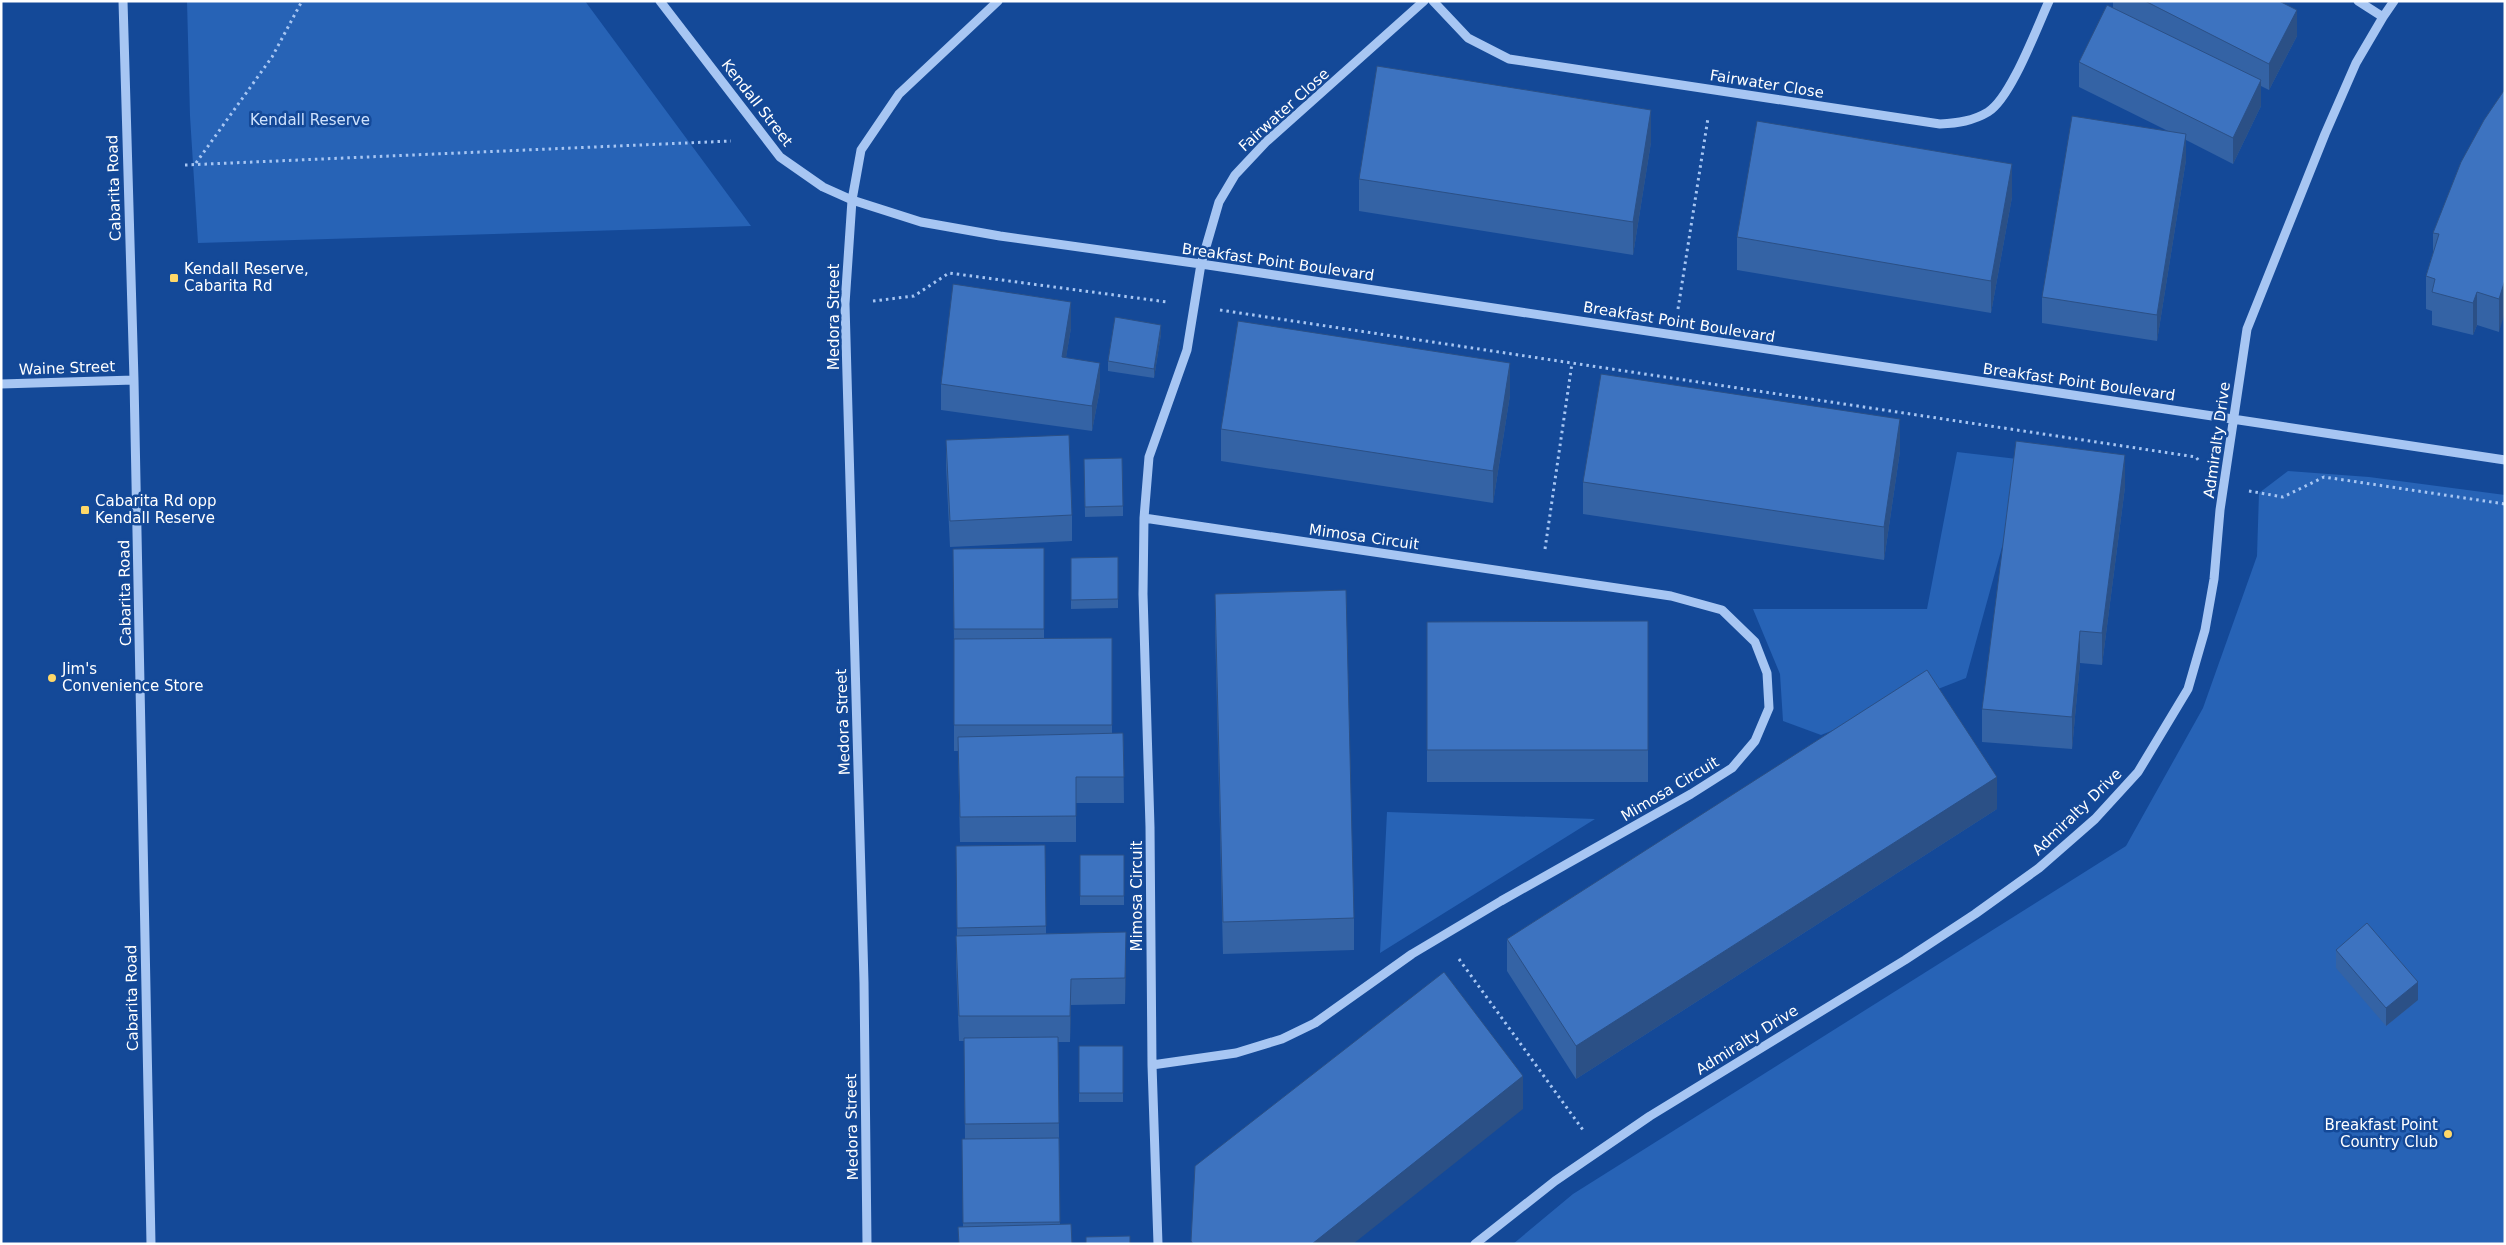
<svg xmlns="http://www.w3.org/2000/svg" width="2506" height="1245" font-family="'DejaVu Sans',sans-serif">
<rect width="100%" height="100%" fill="#144998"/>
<path fill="#2763b6" d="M187,1H585L751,226L198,243L190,116Z
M1957,452L2026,460L1966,678L1821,735L1783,721L1780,674L1753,609H1927Z
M2288,471L2369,477L2505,495V1244H1513L1573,1194L2126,846L2203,708L2257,556L2259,493Z
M1387,812L1595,819L1380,953Z"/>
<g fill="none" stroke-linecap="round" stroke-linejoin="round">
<path stroke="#a7c6f3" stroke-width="3" stroke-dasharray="2.5 4" stroke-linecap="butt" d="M196,163L272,57L302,1
M185,165L731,141
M873,301L914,296L949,273L1167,302
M1678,309L1708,118
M1220,310L2196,457L2199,461
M2249,491L2283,497L2324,477L2505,504
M1545,549L1572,363
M1459,959L1583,1130"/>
<path stroke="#a7c6f3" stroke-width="9" d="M123,1L134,380L151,1244
M660,1L780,157L823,187L852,200L921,222L1000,236L1201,264L2505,460
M1433,1L1468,38L1509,59L1940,124C1958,123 1973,121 1988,112C2011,98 2037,27 2049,1
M2358,1L2383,17
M1,384L134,380
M1144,518L1671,596L1722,610L1755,642L1767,673L1769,708L1755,741L1732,768L1691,794L1501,901L1412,954L1315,1023L1282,1039L1236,1053L1152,1065
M867,1244L864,982L845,304L852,200L861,150L899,94L998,1
M1158,1244L1152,1065L1150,827L1143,594L1144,518L1149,457L1187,350L1201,264L1219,202L1235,175L1266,142L1424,1
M1475,1244L1555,1181L1650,1116L1905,960L1975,914L2039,868L2095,819L2138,772L2188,689L2205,630L2214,579L2220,510L2247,329L2325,134L2356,63L2383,17L2394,1"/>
</g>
<path fill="#3463a5" d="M2113,1H2279L2297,36L2269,90L2261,86V106L2233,164L2186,140V160L2157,341L2042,323V297L2168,131L2079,87V62L2113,7Z
M2505,89L2499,332L2477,325L2473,335L2432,325V311L2426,309V276L2433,253V233Z
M1651,142L1633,255L1359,211V179Z
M2012,197L1991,313L1737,270V237Z
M1071,328L1066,357L1100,389L1092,431L941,410V384Z
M1161,334L1154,378L1108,371V361Z
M1510,395L1493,503L1221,461V429Z
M946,440L1072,515V541L950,547L946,466Z
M1900,451L1884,560L1583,514V482Z
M1084,459L1123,506V516L1085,517Z
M2125,487L2102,665L2080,663L2072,749L1982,742V709Z
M1044,548V638H1112V734L1123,733L1124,803H1076V842H960L958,751H954V647L953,549Z
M1118,557V608L1071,609V558Z
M1215,594L1354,918V950L1223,954L1215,627Z
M1648,621V782H1427V622Z
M1997,809L1576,1079L1507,971V939Z
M956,846L1046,926V934L1126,958L1125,1004L1071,1005L1070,1042H1058L1060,1225L963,1227L962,1139H965L964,1041H959L956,961V936H957Z
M1080,855H1124V905H1080Z
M2336,950L2418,1000L2386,1026L2336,968Z
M1079,1046H1123V1102H1079Z"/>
<path fill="#2b5086" d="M2297,10V36L2269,90V64Z
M2261,80V106L2233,164V138Z
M1651,110V142L1633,255V222Z
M2186,134V160L2157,341V315Z
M2012,164V197L1991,313V281Z
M2505,280V312L2499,332V299Z
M2477,292V325L2473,335V303Z
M1071,302V328L1062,382V357Z
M1161,325V334L1154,378V369Z
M1100,363V389L1092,431V406Z
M1510,363V395L1493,503V471Z
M1900,419V451L1884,560V527Z
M2125,455V487L2102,665V633Z
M2080,631V663L2072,749V717Z
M1997,777V809L1576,1079V1046Z
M1126,932V958L1125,1004V978Z
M1071,979V1005L1070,1042V1016Z
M2418,982V1000L2386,1026V1008Z
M1523,1076V1109L1353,1244H1312Z"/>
<path fill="#3d73c0" stroke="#2b5086" d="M2145,1H2279L2297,10L2269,64Z
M2107,5L2261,80L2233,138L2079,62Z
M1377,66L1651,110L1633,222L1359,179Z
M2505,89V280L2499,299L2477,292L2473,303L2432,292L2435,279L2426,276L2439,234L2433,233L2461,162L2484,120Z
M2072,116L2186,134L2157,315L2042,297Z
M1757,121L2012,164L1991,281L1737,237Z
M953,284L1071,302L1062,357L1100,363L1092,406L941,384Z
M1115,317L1161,325L1154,369L1108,361Z
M1238,321L1510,363L1493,471L1221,429Z
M1601,374L1900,419L1884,527L1583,482Z
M1069,435L1072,515L950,521L946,440Z
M2016,441L2125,455L2102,633L2080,631L2072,717L1982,709Z
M1122,458L1123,506L1085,507L1084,459Z
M1044,548V629H954L953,549Z
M1118,557V599L1071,600V558Z
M1346,590L1354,918L1223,922L1215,594Z
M1648,621V750H1427V622Z
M1112,638V725H954V639Z
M1927,670L1997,777L1576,1046L1507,939Z
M1123,733L1124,777H1076V816L960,817L958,737Z
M1045,845L1046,926L957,928L956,846Z
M1080,855H1124V896H1080Z
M2367,923L2418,982L2386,1008L2336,950Z
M1126,932L1125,978L1071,979L1070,1016H959L956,936Z
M1444,972L1523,1076L1312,1244H1193L1191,1241L1195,1166Z
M1058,1037L1059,1123L965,1124L964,1038Z
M1079,1046H1123V1093H1079Z
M1059,1138L1060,1222L963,1223L962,1139Z
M1071,1224L1072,1244H959L958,1227Z
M1130,1236V1244H1086V1237Z"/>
<g fill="#ffd868" stroke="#144998" stroke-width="2">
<rect x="169" y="273" width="10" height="10" rx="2.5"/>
<rect x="80" y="505" width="10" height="10" rx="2.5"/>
<circle cx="52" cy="678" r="5"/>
<circle cx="2448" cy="1134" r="5"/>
</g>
<g text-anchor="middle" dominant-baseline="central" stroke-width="5" stroke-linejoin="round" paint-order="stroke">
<g font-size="15" fill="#fff" stroke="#144998">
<text transform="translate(1767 84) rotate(9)">Fairwater Close</text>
<text transform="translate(757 103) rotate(52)">Kendall Street</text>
<text transform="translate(1284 110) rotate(-42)">Fairwater Close</text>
<text transform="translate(114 188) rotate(-92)">Cabarita Road</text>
<text transform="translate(1278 262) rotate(8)">Breakfast Point Boulevard</text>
<text transform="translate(834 317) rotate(-90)">Medora Street</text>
<text transform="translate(1679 322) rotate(9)">Breakfast Point Boulevard</text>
<text transform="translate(67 368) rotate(-2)">Waine Street</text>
<text transform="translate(2079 382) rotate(8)">Breakfast Point Boulevard</text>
<text transform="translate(2217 440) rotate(-82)">Admiralty Drive</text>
<text transform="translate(1364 537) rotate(8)">Mimosa Circuit</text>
<text transform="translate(125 593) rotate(-91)">Cabarita Road</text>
<text transform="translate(843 722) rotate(-92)">Medora Street</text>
<text transform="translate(1670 789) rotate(-31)">Mimosa Circuit</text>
<text transform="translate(2077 812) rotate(-44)">Admiralty Drive</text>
<text transform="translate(1137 896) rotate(-90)">Mimosa Circuit</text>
<text transform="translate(132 998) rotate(-91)">Cabarita Road</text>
<text transform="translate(1747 1040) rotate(-32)">Admiralty Drive</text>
<text transform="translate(852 1127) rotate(-91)">Medora Street</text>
</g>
<g font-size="15" fill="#cee2fd" stroke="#144998">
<text x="310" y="120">Kendall Reserve</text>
</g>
<g font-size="15" fill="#fff" stroke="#144998" text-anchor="start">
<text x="184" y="269">Kendall Reserve,<tspan x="184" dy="17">Cabarita Rd</tspan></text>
<text x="95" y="501">Cabarita Rd opp<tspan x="95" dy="17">Kendall Reserve</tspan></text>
<text x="62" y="669">Jim's<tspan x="62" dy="17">Convenience Store</tspan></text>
<text x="2438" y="1125" text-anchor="end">Breakfast Point<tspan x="2438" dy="17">Country Club</tspan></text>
</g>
</g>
<rect width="2506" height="1245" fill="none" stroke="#ffffff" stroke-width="5"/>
</svg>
